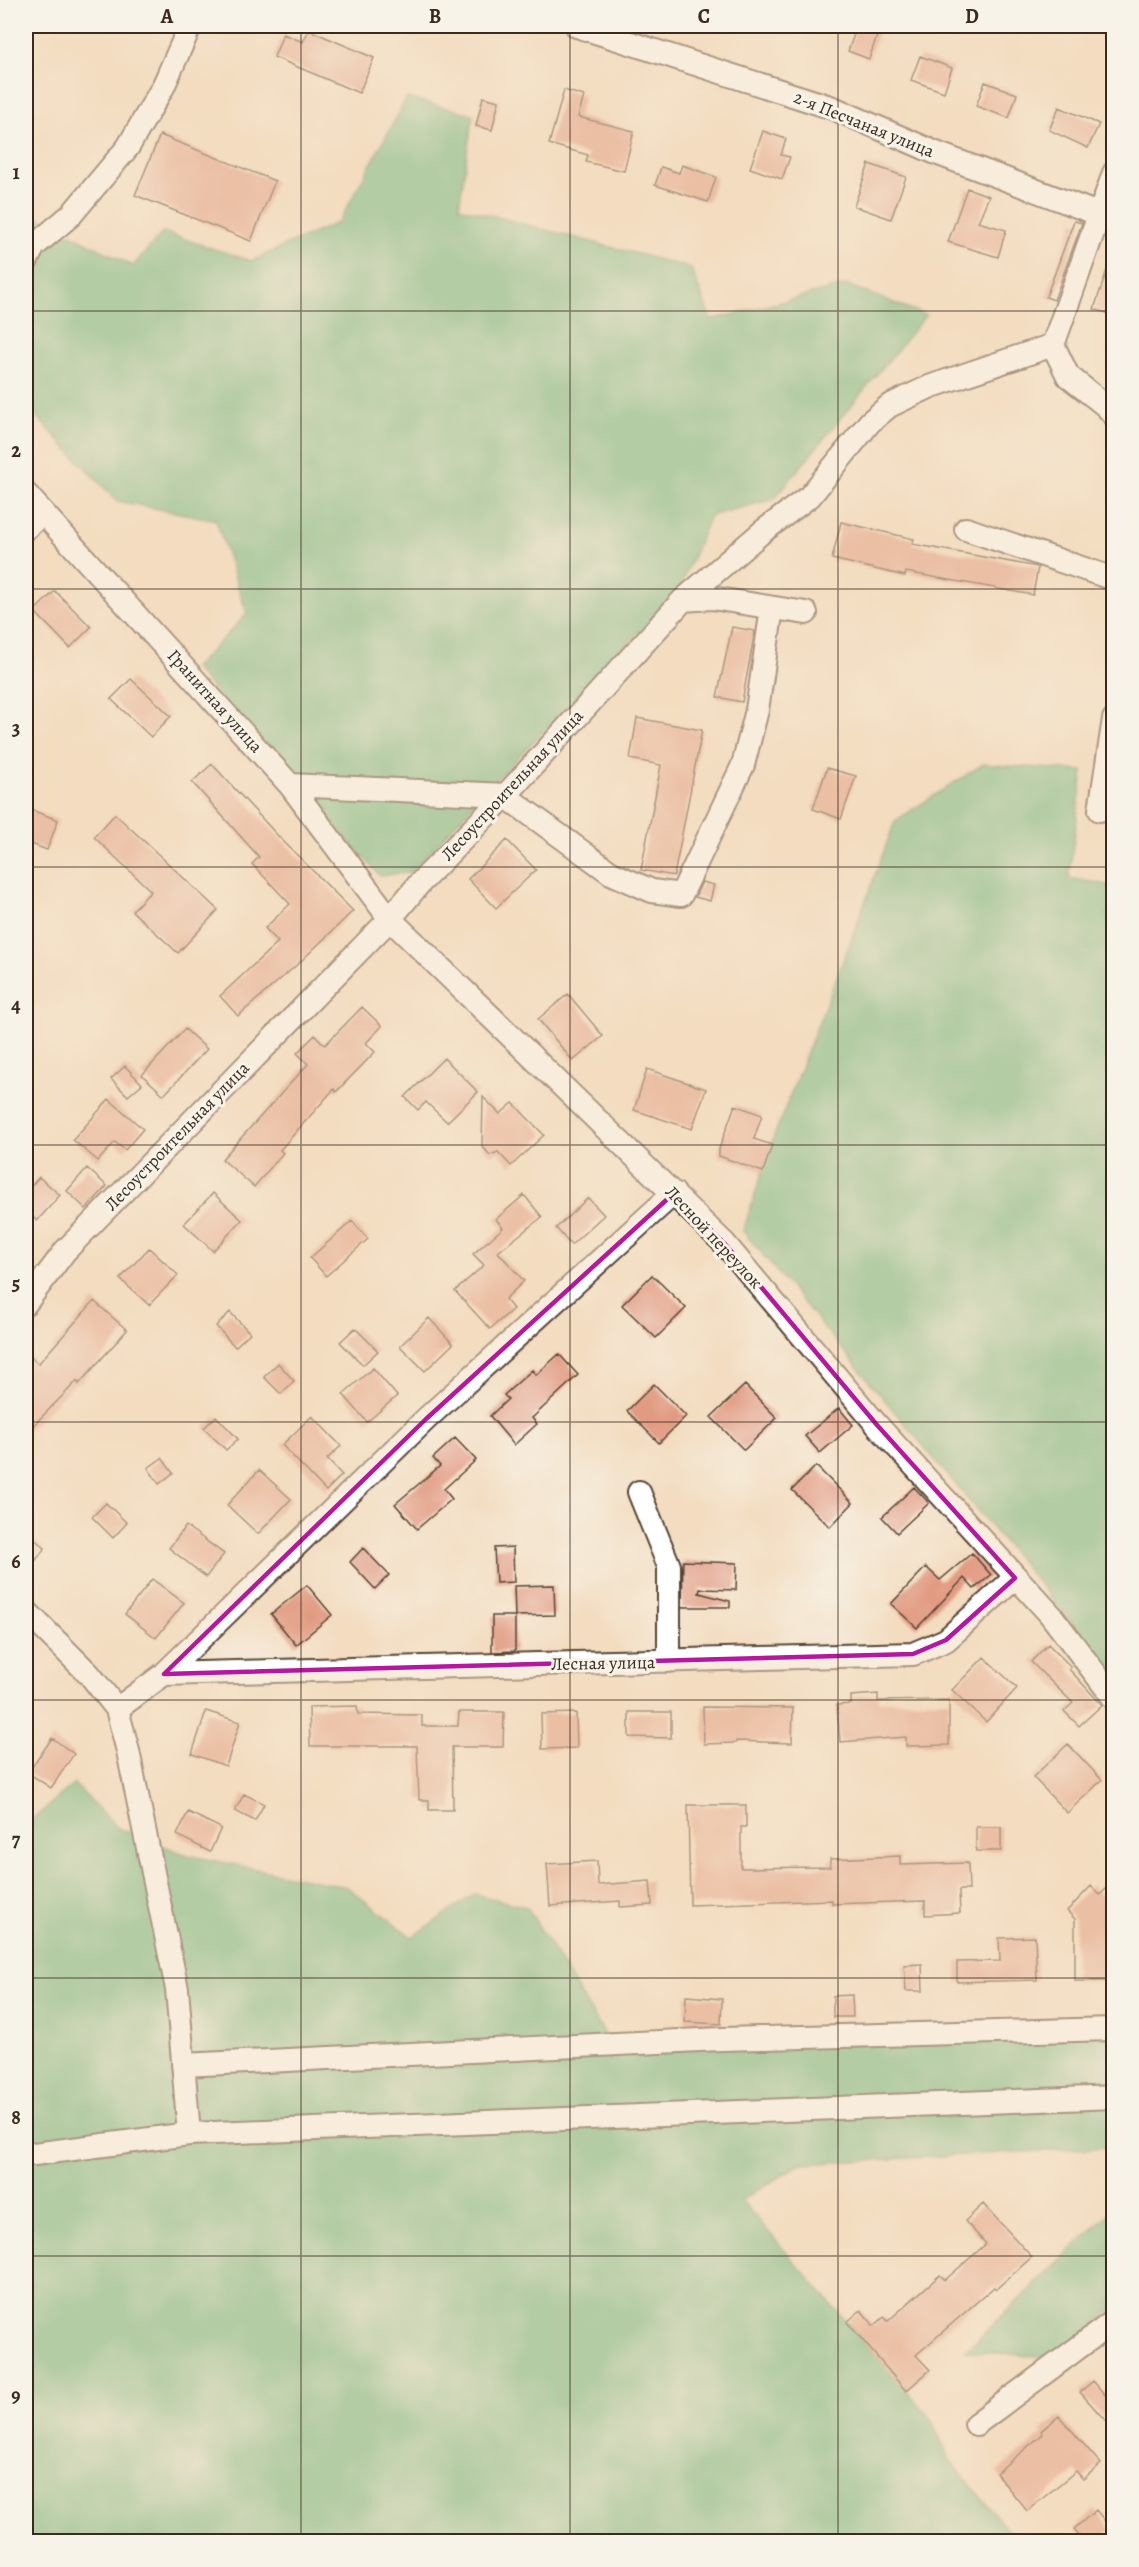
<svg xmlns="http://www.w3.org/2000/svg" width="1139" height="2567" font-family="Alegreya,serif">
<rect width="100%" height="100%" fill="#f7f3e8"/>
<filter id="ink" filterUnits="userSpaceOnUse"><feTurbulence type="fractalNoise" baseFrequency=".0167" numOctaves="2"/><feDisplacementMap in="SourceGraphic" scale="12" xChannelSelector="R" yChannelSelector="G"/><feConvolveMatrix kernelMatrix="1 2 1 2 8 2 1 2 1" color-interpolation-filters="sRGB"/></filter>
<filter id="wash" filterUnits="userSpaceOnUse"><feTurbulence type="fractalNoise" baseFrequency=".008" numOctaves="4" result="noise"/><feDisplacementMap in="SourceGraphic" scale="24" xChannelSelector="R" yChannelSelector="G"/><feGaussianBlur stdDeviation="1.35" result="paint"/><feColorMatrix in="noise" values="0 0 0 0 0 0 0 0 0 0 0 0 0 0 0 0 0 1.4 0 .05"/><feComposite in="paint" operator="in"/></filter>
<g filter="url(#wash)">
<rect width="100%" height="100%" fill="#f3dcbf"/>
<path fill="#67b884" stroke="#517151" stroke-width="1.5" d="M407,98L473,114L459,207L691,268L711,320L847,285L926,315L774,499L710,516L678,592L495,781L411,872L380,876L194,668L247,614L216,520L117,501L31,411L26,415V228L32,214L133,266L163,232L251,261L339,222Z
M983,764L1083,771L1069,878L1114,886L1113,1672L743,1231L774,1136L848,948L895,821Z
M74,1784L118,1828L187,1855L347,1887L412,1937L475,1894L527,1907L612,2046L1113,2036V2147L801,2164L741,2200L931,2419L950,2460L1017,2541H26V1819L30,1821Z
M1113,2209V2310L1056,2358L966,2351Z"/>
<g id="blocks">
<path fill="#e29b83" d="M857,26L879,30L869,59L848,51Z
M309,30L374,58L359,93L274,57L283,34L303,42Z
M920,56L952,68L944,92L911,80Z
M985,82L1017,94L1009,118L976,106Z
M564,90L584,96L578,117L634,131L624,171L586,162L588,155L549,144Z
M483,97L499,101L492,130L476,126Z
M1059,107L1099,124L1088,148L1049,130Z
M763,131L786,139L781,155L790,157L782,179L750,168Z
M160,135L275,181L251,241L135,195Z
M869,164L906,177L891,219L854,206Z
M682,165L716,177L708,202L655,185L661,167L679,173Z
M967,188L989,196L978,222L1006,230L998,257L948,242Z
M1074,221L1082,223L1054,300L1046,297Z
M1110,261H1113V315L1094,309Z
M841,522L914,539L912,544L1038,567L1033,595L906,572L905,576L832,559Z
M55,591L91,627L70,648L34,611Z
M732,627L755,631L742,702L717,697Z
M131,679L171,716L151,737L111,699Z
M637,718L702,730L674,876L641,870L661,765L630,759Z
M212,764L279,837L353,911L299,963L238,1016L220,996L278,942L265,928L290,904L252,864L259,857L192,782Z
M827,768L856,776L841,819L813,809Z
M26,808L58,820L47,850L26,842Z
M115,814L218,910L178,953L132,911L151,891L94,837Z
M507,840L536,870L496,908L468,879Z
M702,882L714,885L710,901L695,897Z
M568,994L603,1036L573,1061L538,1019Z
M362,1007L382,1026L366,1043L375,1052L336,1092L334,1089L280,1150L283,1153L254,1187L222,1159L308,1064L297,1053L315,1035L325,1045Z
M185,1029L207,1049L164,1095L142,1075Z
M444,1058L478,1092L447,1122L426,1102L418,1110L405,1097Z
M125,1066L142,1084L128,1096L111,1079Z
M647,1069L706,1089L692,1129L634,1110Z
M483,1097L500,1114L513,1103L544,1135L511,1166L498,1152L490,1155L482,1146Z
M109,1099L143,1129L125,1150L115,1142L98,1161L73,1140Z
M735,1105L762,1115L754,1139L772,1145L763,1172L719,1156V1149Z
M87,1168L107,1186L86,1209L67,1191Z
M39,1177L60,1195L37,1221L26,1210V1192Z
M213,1193L242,1220L213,1251L184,1224Z
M524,1195L542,1217L498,1252L524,1281L505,1299L513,1309L490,1329L455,1291L484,1265L473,1254L503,1228L496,1219Z
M588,1198L604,1215L571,1245L556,1228Z
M352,1221L368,1239L326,1276L310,1258Z
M149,1248L178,1275L149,1305L120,1279Z
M652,1275L686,1308L656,1338L622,1305Z
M94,1301L127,1330L79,1384L77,1381L26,1433V1352L38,1364Z
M230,1312L250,1333L235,1347L216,1326Z
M429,1318L453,1344L425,1371L400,1346Z
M355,1328L378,1351L363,1365L340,1342Z
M559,1354L578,1375L532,1418L537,1424L514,1445L490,1416L508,1399L504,1395L532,1370L536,1375Z
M278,1363L294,1381L281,1394L264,1377Z
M373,1368L397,1396L367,1422L343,1394Z
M654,1384L686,1416L659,1443L627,1411Z
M745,1385L777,1418L744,1450L711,1417Z
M839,1408L853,1425L820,1453L805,1436Z
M216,1416L238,1439L226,1450L204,1428Z
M312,1416L341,1446L327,1459L342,1475L326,1491L282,1445Z
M455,1438L476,1460L444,1489L452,1499L417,1529L395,1504L440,1466L433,1458Z
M162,1458L173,1473L159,1484L148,1468Z
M816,1466L853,1503L830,1527L792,1490Z
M259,1470L291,1499L258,1534L227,1505Z
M914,1487L929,1503L897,1533L882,1517Z
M106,1503L127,1523L113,1538L92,1517Z
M186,1526L224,1554L206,1577L169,1548Z
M26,1532L45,1548L26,1573Z
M513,1547L514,1582L496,1583L494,1548Z
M363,1548L389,1575L375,1589L350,1562Z
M972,1553L991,1575L974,1589L964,1578L917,1628L891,1604L926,1567L940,1580Z
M683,1561L737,1563L736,1590L700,1589L699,1593L730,1601V1607H682Z
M152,1579L184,1603L156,1638L125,1614Z
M307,1585L332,1615L296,1645L271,1614Z
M554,1585L555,1615L515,1616L514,1586Z
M492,1616H515V1651L492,1652Z
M1048,1644L1071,1667L1069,1669L1102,1705L1079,1726L1064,1711L1073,1703L1031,1662Z
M984,1657L1017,1688L986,1722L952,1690Z
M878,1694V1701L949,1700V1745L906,1746V1737L840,1742L837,1705L851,1704V1696Z
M357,1706L358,1714L422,1715V1726H458L459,1712H504L503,1747H452L453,1810H429V1800H419L417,1746H310L309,1707Z
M703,1707L793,1708L792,1743L736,1741V1743L704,1744Z
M206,1711L240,1722L226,1766L192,1754Z
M629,1712H671V1738L629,1737Z
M576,1713L577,1748L542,1749L541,1714Z
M52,1738L74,1754L51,1788L28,1773Z
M1068,1744L1102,1780L1067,1813L1033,1777Z
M244,1794L264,1804L255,1821L235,1811Z
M688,1805H746V1827H741V1868L830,1867V1859L900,1856V1865L968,1863L969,1890H959L960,1913L925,1915V1901L832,1904V1900L690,1905Z
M188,1812L221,1828L210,1852L177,1835Z
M976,1827H1001V1851H976Z
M597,1861L598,1885L650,1881L652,1905L620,1907V1901L550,1906L547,1864Z
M1113,1882V1981H1075V1919L1067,1911L1091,1886L1100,1895Z
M1035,1937L1037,1980L957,1982V1962L1000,1961L999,1938Z
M922,1964L923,1991H906L904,1965Z
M852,1995L853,2017H833V1996Z
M686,1996L722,1999L721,2024L685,2022Z
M983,2204L1032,2257L996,2289L994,2287L916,2355L930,2370L906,2391L847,2322L861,2310L874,2326L884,2317L888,2321L940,2275L945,2280L986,2244L965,2221Z
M1093,2381L1113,2404V2429L1080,2392Z
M1059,2416L1101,2464L1083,2479L1076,2471L1027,2511L996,2473L1043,2434L1041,2431Z
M1096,2510L1112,2530L1098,2541H1085L1074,2529Z"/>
</g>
</g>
<g filter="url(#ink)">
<use href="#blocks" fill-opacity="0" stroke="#574536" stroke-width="1.5"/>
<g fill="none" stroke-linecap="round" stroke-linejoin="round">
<g stroke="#574536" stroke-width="26">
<path id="minor" d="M577,26L833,108L936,153L1114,220
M26,262L34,246L71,215L128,147L163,87L190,26
M1053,345L1114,173
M1053,345L1068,376L1106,406L1114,415
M26,494L290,785L390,919L725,1244L877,1425L1050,1614L1114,1698
M26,528L43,513
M966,529L1114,579
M683,600L712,598L806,613
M290,785L506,795
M508,798L611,873L652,891L681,895L743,765L757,710L772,608
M1100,810L1114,719
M26,1303L65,1251L390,919L419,884L506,795L683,600L762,532L810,496L870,422L889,406L929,387L1053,345
M639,1492L669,1566V1661
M26,1611L90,1675L117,1709L128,1751L177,1989L189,2134
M164,1674L913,1654L946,1640L1015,1578
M117,1709L164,1674L426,1419L674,1193
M183,2065L721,2039L1114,2029
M26,2152L34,2154L189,2134L1114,2097
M976,2424L1114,2321"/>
</g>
<use href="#minor" stroke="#fff" stroke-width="22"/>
</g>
</g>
<path d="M0 0H1139V2567H0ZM674,1193L725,1244L877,1425L1015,1578L946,1640L913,1654L164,1674L426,1419Z" fill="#f3dcbf" fill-opacity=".55" fill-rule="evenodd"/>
<path fill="none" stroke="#b5179e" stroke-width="4.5" stroke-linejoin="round" d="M674,1193L725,1244L877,1425L1015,1578L946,1640L913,1654L164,1674L426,1419Z"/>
<path fill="none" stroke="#3b2a1e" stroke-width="1.5" stroke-opacity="0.55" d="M301,26V2542M570,26V2542M838,26V2542M26,311H1114M26,589H1114M26,867H1114M26,1145H1114M26,1422H1114M26,1700H1114M26,1978H1114M26,2256H1114"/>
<g text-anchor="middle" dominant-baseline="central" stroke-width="6" stroke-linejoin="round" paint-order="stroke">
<g font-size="18" fill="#3b2a1e" stroke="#f7f3e8">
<text transform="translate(864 124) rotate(22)">2-я Песчаная улица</text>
<text transform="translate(215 701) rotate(48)">Гранитная улица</text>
<text transform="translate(512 785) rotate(-47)">Лесоустроительная улица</text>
<text transform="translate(177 1136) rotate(-46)">Лесоустроительная улица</text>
<text transform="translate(714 1237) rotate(47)">Лесной переулок</text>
<text transform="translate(603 1663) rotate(-1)">Лесная улица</text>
</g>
</g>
<rect width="1139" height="2567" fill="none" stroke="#f7f3e8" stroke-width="66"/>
<rect x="33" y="33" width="1073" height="2501" fill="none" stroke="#3b2a1e" stroke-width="2"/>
<g font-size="20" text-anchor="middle" font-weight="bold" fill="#3b2a1e">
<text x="167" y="23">A</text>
<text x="435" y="23">B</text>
<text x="704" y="23">C</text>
<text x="972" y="23">D</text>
<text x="16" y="179">1</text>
<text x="16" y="457">2</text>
<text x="16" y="735">3</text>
<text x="16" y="1012">4</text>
<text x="16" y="1290">5</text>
<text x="16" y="1568">6</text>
<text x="16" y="1846">7</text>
<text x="16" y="2124">8</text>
<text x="16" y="2402">9</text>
</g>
</svg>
